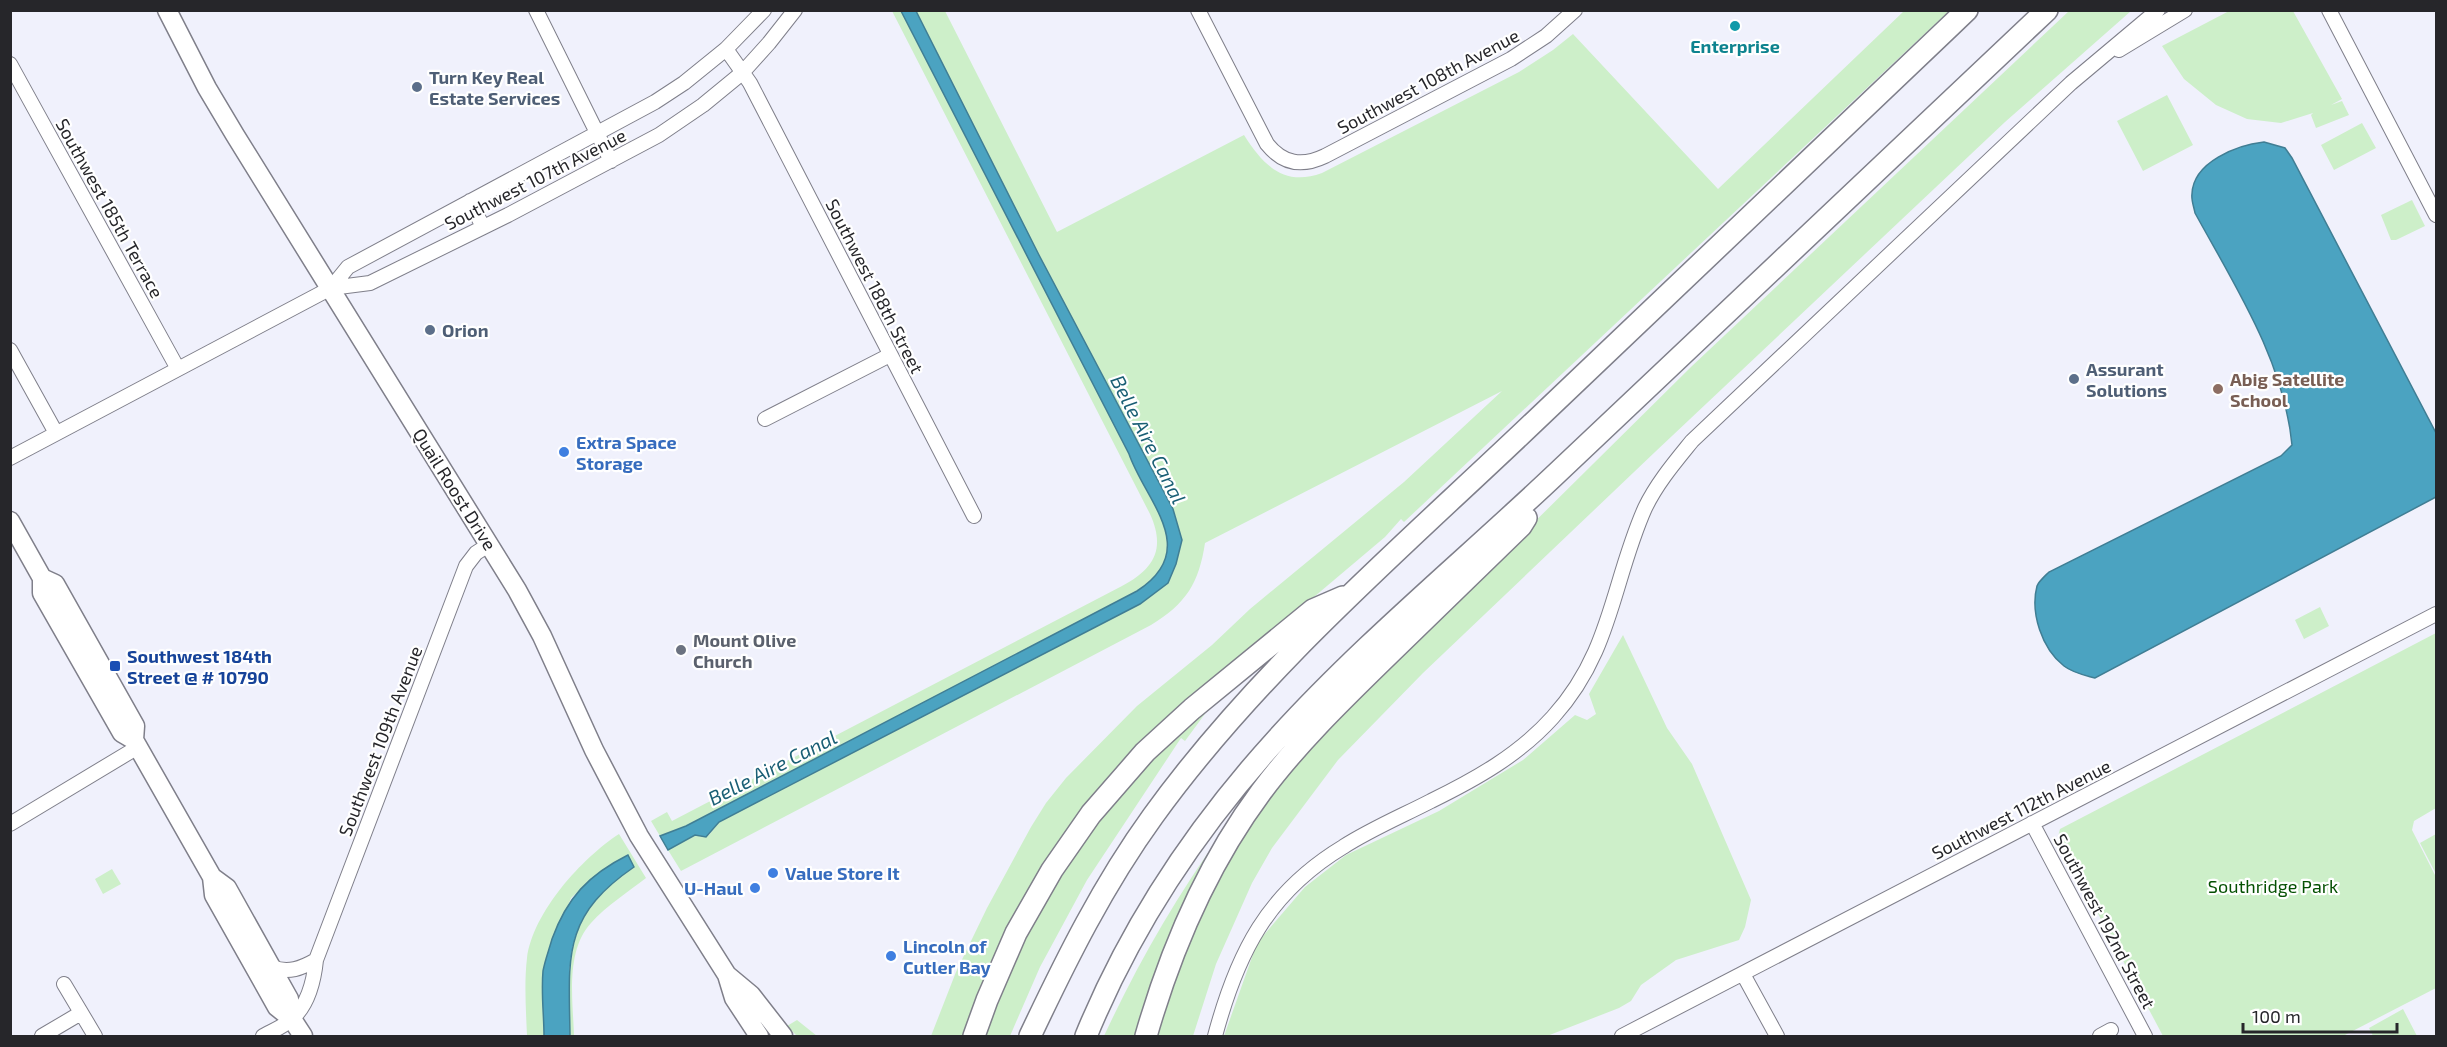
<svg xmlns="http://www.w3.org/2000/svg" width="2447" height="1047" font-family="'Exo 2',sans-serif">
<rect width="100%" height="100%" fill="#f0f1fc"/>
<path fill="#cdefc9" d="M2231,10L2293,11L2342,99L2331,105L2342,101L2349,115L2316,128L2311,115L2313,113L2281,123L2247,119L2216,105L2184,79L2162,46Z
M892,11H901L1129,454C1145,501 1202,549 1137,591L686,826L660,836L651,821L667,812L672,821L1122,586C1154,569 1166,549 1150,514Z
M915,11H945L1057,232L1244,135C1263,165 1284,187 1322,173L1519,72L1553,50L1573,34L1718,189L1904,11H1949L1404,522L1401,519L1385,537L1308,602L1103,789L969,1036H931L956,972L987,908L1031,827L1046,803L1066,778L1137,706L1212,645L1250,609L1404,482L1502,391L1205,543C1199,583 1186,604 1151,625L681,871L668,850L695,835L703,837L709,835L719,822L1140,604L1168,583L1176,564L1182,540L1173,509L1039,255Z
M2069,11H2131L2005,122L1655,452L1423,673L1338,760L1272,848L1252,883L1216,964L1193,1036H1151L1160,1004L1225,859L1284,776L1396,659L1692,366Z
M2167,95L2193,145L2143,171L2117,121Z
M2362,123L2376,148L2334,170L2321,145Z
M2412,200L2425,226L2396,240H2391L2381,215Z
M2320,607L2329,626L2304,639L2295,620Z
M2436,633V808L2414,821L2412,830L2436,877V988L2343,1036H2163L2060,842L2058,837L2060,829Z
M1623,635L1667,728L1692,764L1751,900L1745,927L1739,940L1676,960L1641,985L1631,1001L1619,1008L1547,1036H1224L1257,943L1305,887L1346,855L1439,811L1523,760L1575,715L1587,720L1596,714L1589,694Z
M1210,707L1185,741L1181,738L1087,880L1040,967L1010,1036H979L1017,942L1118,789Z
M1222,833L1141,1036H1104C1137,965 1176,897 1222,833Z
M619,834L646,878C628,892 606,906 591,923C565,951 573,1001 574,1036H570C569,958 561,917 634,867L627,855L597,874L571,898L543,970L544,1036H527C526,1011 524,983 527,958C533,912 582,858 619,834Z
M2436,834V874L2420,843Z
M112,869L121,884L103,894L95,879Z
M2403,1009L2417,1036H2373L2369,1028Z
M797,1020L817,1036H797L787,1026Z"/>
<path fill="#4ba3c1" stroke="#407e94" stroke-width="1.5" d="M901,11H916L1039,255L1173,509L1182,540L1176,564L1168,583L1140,604L719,822L706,837L695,835L668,850L660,836L686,826L1137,591C1202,549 1145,501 1129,454Z
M2264,142L2285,148L2292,158L2436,433V497L2095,678C2084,675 2073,673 2064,666C2042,649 2030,613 2037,586C2039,581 2045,576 2049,572L2281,456L2292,445C2284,361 2235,286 2195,213C2194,207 2191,200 2192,194C2193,162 2237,145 2264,142Z
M628,855L634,867C561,917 569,958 570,1036H544C544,1015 541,993 543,971C545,960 549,950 552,939C567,898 588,875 628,855Z"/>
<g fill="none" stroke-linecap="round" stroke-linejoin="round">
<g stroke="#7f7f8a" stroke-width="16">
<path id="minor" d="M536,10L611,161
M1198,10L1267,144C1283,164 1302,167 1325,156L1511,59L1546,36L1575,10
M2329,10L2436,215
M726,49L750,83L974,516
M2119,50L2185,10
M10,64L178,369
M470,201L483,227
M331,288L370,283L508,215L659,135L703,105L742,73L769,43L795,10
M10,350L56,433
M765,419L890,355
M10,458L331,288L348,267L655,102L684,83L726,49L764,10
M2032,823L2145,1036
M10,824L138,747
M272,967C288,974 302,968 316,960
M1743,974L1777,1036
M64,984L95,1036
M42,1036L81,1013
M263,1036C272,1031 285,1026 293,1018C308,1004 314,980 316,960L466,566L476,553L490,544
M1215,1036C1237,954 1267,893 1343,847C1371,829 1402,816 1431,801C1476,779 1519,755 1553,717C1612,652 1612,582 1645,508C1657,483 1675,462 1692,441L2071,83L2158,10
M1622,1036L2436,614
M2100,1036L2111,1030"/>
</g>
<g stroke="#7f7f8a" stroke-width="21">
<path id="major" d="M167,10L207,88L235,135L517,590L542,636L594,750L639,836L727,975L751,995L783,1036
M10,521L42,578V593L122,733L134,740
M42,578L55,584L135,726L134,740L212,877L227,888L289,999L292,1019L303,1036
M212,877L214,895L277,1007L292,1019
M727,975L734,998L759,1036"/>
</g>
<g stroke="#7f7f8a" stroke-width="24">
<path id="highway" d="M974,1036L987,1000L1016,933L1052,870L1091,814L1145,752L1192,709L1313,610L1343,597
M1030,1036C1066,960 1103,885 1153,816C1259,669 1403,547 1534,422C1678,285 1823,148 1967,10
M1086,1036C1131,926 1197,827 1277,739C1363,644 1463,562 1556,474C1719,320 1883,165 2047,10
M1146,1036C1171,949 1206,866 1261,792C1296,745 1339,703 1381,662C1427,617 1474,572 1521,526L1526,518"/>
</g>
<use href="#minor" stroke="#fff" stroke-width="14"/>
<use href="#major" stroke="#fff" stroke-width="18"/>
<use href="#highway" stroke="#fff" stroke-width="21"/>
</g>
<circle fill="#0f9aa8" stroke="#fff" stroke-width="2" cx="1735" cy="26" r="6"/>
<g fill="#5c6f8a" stroke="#fff" stroke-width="2">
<circle cx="417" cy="87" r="6"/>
<circle cx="430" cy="330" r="6"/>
<circle cx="2074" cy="379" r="6"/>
</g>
<circle fill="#8d6e63" stroke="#fff" stroke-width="2" cx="2218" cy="389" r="6"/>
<g fill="#3f7fe0" stroke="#fff" stroke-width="2">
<circle cx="564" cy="452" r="6"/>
<circle cx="773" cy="873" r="6"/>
<circle cx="755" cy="888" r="6"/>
<circle cx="891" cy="956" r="6"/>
</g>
<circle fill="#6b7280" stroke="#fff" stroke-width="2" cx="681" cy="650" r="6"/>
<rect fill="#1a4fb4" stroke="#fff" stroke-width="2" x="109" y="660" width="12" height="12" rx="3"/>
<g text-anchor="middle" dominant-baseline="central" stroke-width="4.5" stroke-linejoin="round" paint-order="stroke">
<g font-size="18" font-weight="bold" fill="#0d838f" stroke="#fff">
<text x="1735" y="46">Enterprise</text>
</g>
<g font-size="18" font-weight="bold" fill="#4e5e75" stroke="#fff" text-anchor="start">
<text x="429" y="77">Turn Key Real<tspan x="429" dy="21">Estate Services</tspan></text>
<text x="442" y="330">Orion</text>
<text x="2086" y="369">Assurant<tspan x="2086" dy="21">Solutions</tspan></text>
</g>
<g font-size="18" fill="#26262a" stroke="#fff">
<text transform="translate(1428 81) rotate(-28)">Southwest 108th Avenue</text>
<text transform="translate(535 179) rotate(-27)">Southwest 107th Avenue</text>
<text transform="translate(110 208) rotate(61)">Southwest 185th Terrace</text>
<text transform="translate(875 286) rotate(63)">Southwest 188th Street</text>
<text transform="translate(455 489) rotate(58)">Quail Roost Drive</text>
<text transform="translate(380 741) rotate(-69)">Southwest 109th Avenue</text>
<text transform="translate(2021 809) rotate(-27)">Southwest 112th Avenue</text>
<text transform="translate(2105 921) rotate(62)">Southwest 192nd Street</text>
</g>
<g font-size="18" font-weight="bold" fill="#785e54" stroke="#fff" text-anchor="start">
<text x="2230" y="379">Abig Satellite<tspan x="2230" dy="21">School</tspan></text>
</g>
<g font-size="18" font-weight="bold" fill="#366cbe" stroke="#fff" text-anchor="start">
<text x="576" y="442">Extra Space<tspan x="576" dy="21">Storage</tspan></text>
<text x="785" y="873">Value Store It</text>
<text x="743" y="888" text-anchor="end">U-Haul</text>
<text x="903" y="946">Lincoln of<tspan x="903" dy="21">Cutler Bay</tspan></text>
</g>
<g font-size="18" font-weight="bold" fill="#5b616d" stroke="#fff" text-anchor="start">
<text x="693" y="640">Mount Olive<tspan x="693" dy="21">Church</tspan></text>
</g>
<g font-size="18" font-weight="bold" fill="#164399" stroke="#fff" text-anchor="start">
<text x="127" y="656">Southwest 184th<tspan x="127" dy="21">Street @ # 10790</tspan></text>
</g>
<g font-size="18" fill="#045002" stroke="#fff">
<text x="2273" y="886">Southridge Park</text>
</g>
<g font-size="20" font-style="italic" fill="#1a5f75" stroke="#fff">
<text transform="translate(1149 439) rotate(63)">Belle Aire Canal</text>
<text transform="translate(772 767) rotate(-27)">Belle Aire Canal</text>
</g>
</g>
<rect width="2447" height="1047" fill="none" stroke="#26262a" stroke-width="24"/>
<path d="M2243 1023v9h154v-9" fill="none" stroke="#26262a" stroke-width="3"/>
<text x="2252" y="1023" font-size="18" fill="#26262a" stroke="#ffffff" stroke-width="4.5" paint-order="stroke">100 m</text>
</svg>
